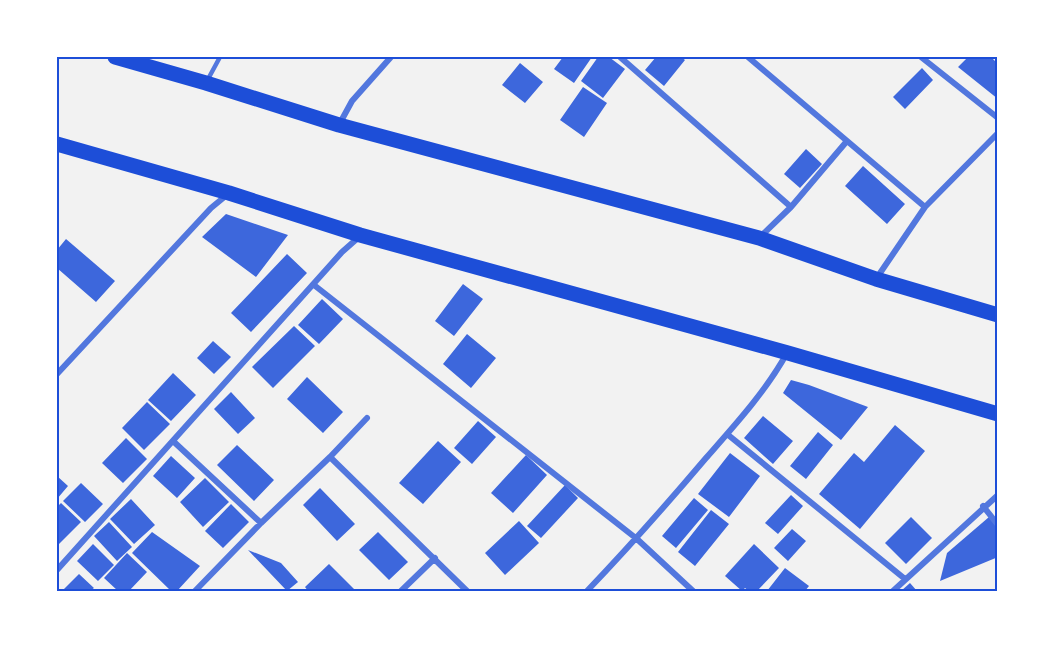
<svg xmlns="http://www.w3.org/2000/svg" width="1055" height="648" font-family="'Archivo Narrow',sans-serif">
<rect width="100%" height="100%" fill="#f2f2f2"/>
<path fill="#3d67dc" d="M563,57H592L574,83L554,69Z
M598,57H609L625,69L603,98L581,81Z
M656,57H681L685,60L664,86L645,70Z
M968,57H991L998,64V99L958,67Z
M520,63L543,82L525,103L502,85Z
M922,68L933,80L905,109L893,97Z
M583,87L607,103L584,137L560,120Z
M806,149L822,164L800,188L784,174Z
M863,166L905,204L887,224L845,186Z
M226,214L288,235L256,277L202,237Z
M66,239L115,281L96,302L57,268V250Z
M287,254L307,273L251,332L231,313Z
M463,284L483,299L454,336L435,321Z
M322,299L343,319L319,344L298,325Z
M294,326L315,346L273,388L252,367Z
M467,334L496,358L471,388L443,364Z
M213,341L231,357L214,374L197,358Z
M173,373L196,395L171,421L148,400Z
M307,377L343,412L323,433L287,399Z
M791,380L809,385L868,407L841,440L783,393Z
M231,392L255,418L238,434L214,409Z
M147,402L170,424L144,450L122,428Z
M763,416L793,441L773,464L744,438Z
M478,421L496,437L472,464L454,448Z
M895,425L925,451L860,529L819,494L854,453L864,462Z
M818,432L833,445L806,479L790,466Z
M126,438L147,459L123,483L102,463Z
M438,441L461,462L423,504L399,483Z
M237,445L274,480L254,501L217,465Z
M730,453L760,476L729,517L698,494Z
M526,455L547,475L513,513L491,493Z
M171,456L195,478L177,498L153,476Z
M57,476L68,486L57,499Z
M205,478L229,502L203,527L180,502Z
M81,483L103,504L85,522L63,501Z
M565,485L578,498L541,538L527,526Z
M320,488L355,524L337,541L303,505Z
M791,495L803,506L778,534L765,523Z
M694,498L708,510L676,548L662,536Z
M131,499L155,525L134,544L110,519Z
M61,503L81,522L59,544L57,542V507Z
M231,504L249,522L223,548L205,531Z
M711,510L729,524L695,566L678,552Z
M911,517L932,538L906,564L885,543Z
M989,517L998,527V557L940,581L947,553Z
M519,521L539,543L505,575L485,553Z
M109,522L132,547L117,561L94,536Z
M792,529L806,541L788,561L774,548Z
M152,532L200,566L177,591H171L132,553Z
M378,532L408,562L389,580L359,550Z
M93,544L114,565L98,581L77,561Z
M754,544L779,568L757,591H749L745,588L742,591L725,576Z
M248,550L281,563L298,582L287,591Z
M127,553L147,572L129,591H118L104,578Z
M329,564L356,591H308L305,587Z
M785,568L809,586L805,591H767Z
M79,574L94,588L90,591H62Z
M910,583L917,591H901Z"/>
<g fill="none" stroke-linecap="round" stroke-linejoin="round">
<path stroke="#5277de" stroke-width="4.5" d="M207,81L220,57"/>
<path stroke="#5277de" stroke-width="6" d="M620,57L791,207L847,141
M748,57L925,207
M921,57L998,118
M340,123L352,101L391,57
M759,238L791,207
M876,279L925,207L998,133
M314,285L637,539L693,591
M57,374L211,208L228,194
M727,434L905,579
M173,441L261,523
M330,457L367,418
M983,506L998,525
M57,570L342,252L359,237
M195,591L261,523L330,457L467,591
M401,591L435,558
M587,591C628,548 667,504 706,458C735,425 766,391 787,353
M893,591L998,495"/>
<path stroke="#1d4ed8" stroke-width="15" d="M115,57L206,83L339,125L759,238L876,279L998,315
M57,144L229,193L360,235L788,353L998,414"/>
</g>
<rect width="1055" height="648" fill="none" stroke="#ffffff" stroke-width="117"/>
<rect x="58" y="58" width="938" height="532" fill="none" stroke="#1d4ed8" stroke-width="2"/>
</svg>
